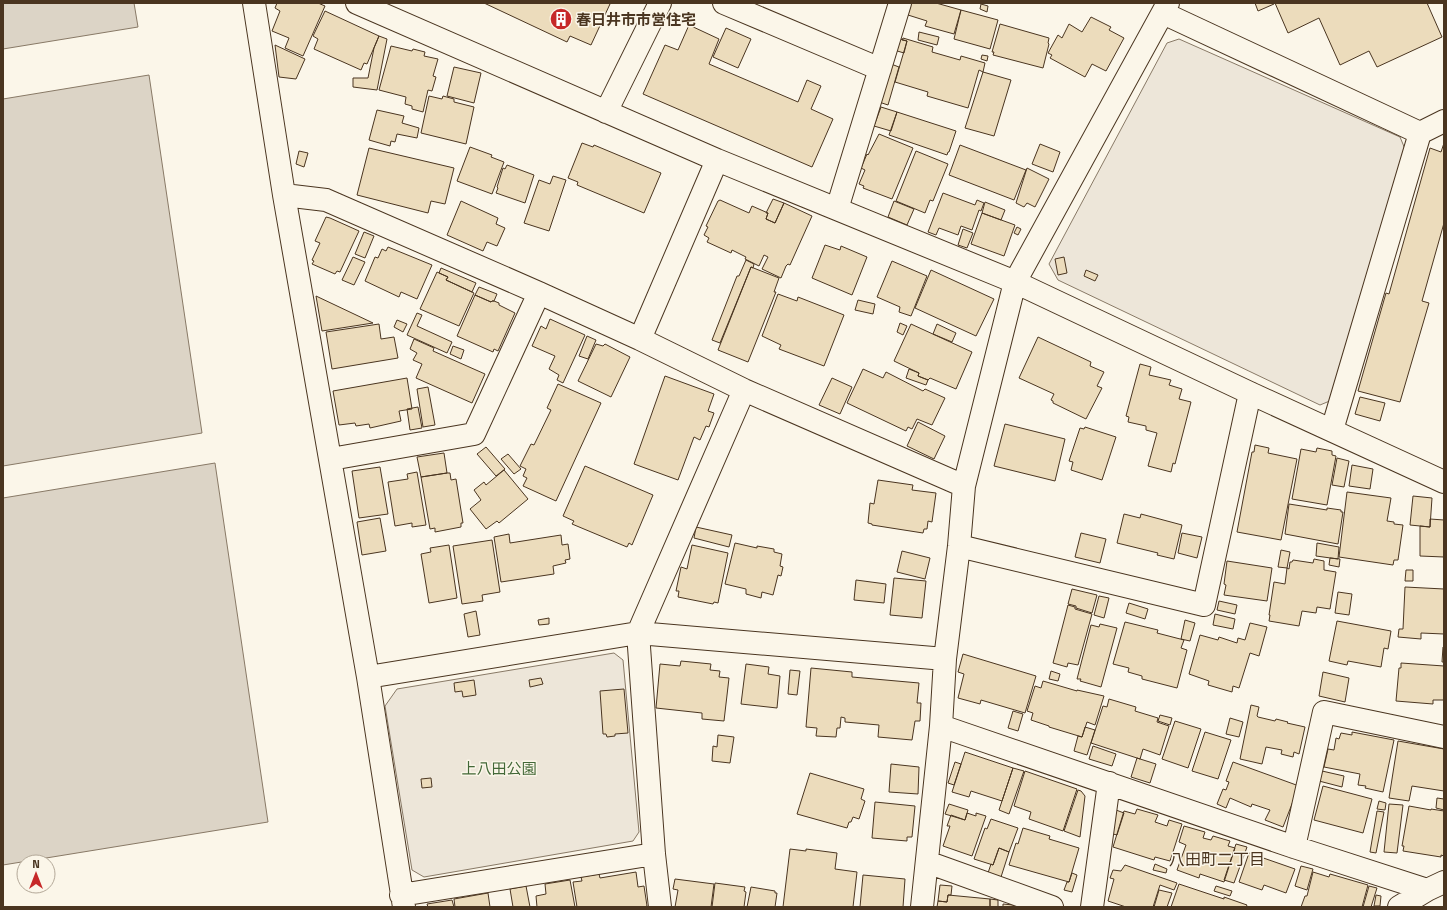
<svg xmlns="http://www.w3.org/2000/svg" width="1447" height="910" font-family="'Titillium Web','Noto Sans JP',sans-serif">
<rect width="100%" height="100%" fill="#fbf6e9"/>
<path fill="#ede6d9" stroke="#887966" d="M1179,39L1400,137L1405,149L1332,400L1320,405L1058,280L1049,264L1167,43Z
M614,653L623,660L639,832L633,841L424,877L412,870L385,706L397,689Z"/>
<path fill="#dcd4c6" stroke="#887966" d="M3,3H134L138,27L3,49Z
M149,75L202,433L3,466V99Z
M215,463L268,822L3,865V498Z"/>
<path fill="#ecdcbc" stroke="#4a3520" d="M277,3H318L325,6L303,56L285,48L289,38L272,31L280,11L275,8Z
M484,3H607L610,4L591,45L570,36L567,42Z
M907,3H936L961,10L954,34L925,26L927,21L908,15L909,11L905,10Z
M1255,3H1274V4L1258,11Z
M1275,3H1427L1442,37L1377,67L1369,51L1340,65L1319,18L1288,33Z
M981,4L988,6L987,12L980,9Z
M961,10L998,20L990,49L954,39Z
M325,11L379,36L367,64L364,63L361,70L314,49L318,39L313,36Z
M1091,17L1111,27L1109,30L1124,38L1106,71L1092,64L1085,77L1050,58L1052,55L1048,53L1058,35L1062,38L1069,24L1082,32Z
M1000,24L1049,38L1048,43L1049,44L1043,68L993,55L994,52H992Z
M689,25L719,39L709,64L798,102L807,80L821,86L811,109L833,119L812,167L643,94L665,45L678,50Z
M726,28L751,39L738,68L713,57Z
M919,32L939,37L937,45L918,40Z
M379,36L387,39L377,90L353,87V78H368L374,48Z
M897,38L907,41L904,53L894,50Z
M903,38L933,47L932,52L960,60L961,56L985,63L983,72L979,70L968,108L927,96L928,92L895,82L907,41L902,40Z
M275,45L305,59L296,79L279,77Z
M391,46L412,51L413,49L425,52L424,56L438,59L433,76L436,77L432,91L428,90L423,112L412,109V106L405,104L406,97L379,90Z
M982,55L988,56L987,61L981,59Z
M891,64L899,67L888,105L879,102Z
M454,67L481,73L474,103L447,96Z
M983,72L1011,80L994,136L965,128Z
M429,96L442,99L443,96L454,99V102L474,107L466,144L421,133Z
M881,107L897,112L891,131L874,126Z
M377,110L404,116L402,123L419,128L417,138L397,134L395,142L391,141L390,146L369,140Z
M897,112L956,131L949,152H948L947,155L889,135Z
M879,134L913,148L892,199L863,188L864,186L859,184L865,170L861,168L867,154L868,155Z
M582,143L593,147L594,145L661,173L644,213L577,185L578,182L568,178Z
M1444,143V223L1422,301L1429,303L1400,402L1358,391L1386,293L1389,294L1430,148L1441,152Z
M1040,144L1060,152L1053,172L1032,164Z
M960,145L1026,170L1014,200L949,175Z
M470,147L492,155L491,157L504,162L492,194L457,181Z
M369,148L454,168L445,204L431,201L428,213L357,195Z
M299,151L308,153L304,167L296,164Z
M916,151L948,164L933,201L930,200L925,213L896,201Z
M507,165L534,175L525,203L496,193L498,188L497,187L503,168L505,169Z
M1027,168L1049,179L1035,207L1027,203L1024,207L1016,203Z
M553,176L566,180L549,231L524,223L539,180L550,184Z
M943,193L975,205L977,200L984,203L981,211L979,210L972,230L961,226L958,235L939,228L936,235L928,232Z
M773,199L784,203L775,223L766,219L768,213H766Z
M720,200L749,213L752,206L768,213L766,219L775,223L784,203L812,216L790,265L788,264L786,266L781,278L762,269L768,257L764,255L759,266L745,259L746,257L732,250L731,253L707,242L709,238L704,235L708,227L706,226L718,201Z
M461,201L498,218L496,224L505,228L497,246L487,242L483,251L447,235Z
M894,201L914,209L907,225L888,217Z
M985,202L1005,210L1001,220L982,213Z
M982,213L1015,225L1004,256L971,244Z
M326,217L330,218L359,231L340,272L337,271L335,274L312,264L314,261L312,260L320,243L315,241Z
M1017,227L1021,229L1018,235L1014,233Z
M963,229L973,233L967,248L958,245Z
M364,232L374,236L365,258L355,254Z
M825,245L840,250L841,246L867,257L852,295L812,278Z
M388,247L432,265L417,299L401,292L399,297L365,281L375,257L378,258L382,249L386,251Z
M353,257L365,262L354,285L342,280Z
M1064,257L1067,273L1058,275L1055,259Z
M746,260L754,264L753,268L751,267L720,343L712,340L737,276H739Z
M892,261L927,276L911,316L899,312L900,307L877,297Z
M751,267L779,278L774,292H776L748,362L718,350Z
M441,268L476,283L472,292L446,280L448,277L439,273Z
M931,270L994,299L976,336L915,308Z
M1086,270L1098,275L1095,281L1084,276Z
M437,272L448,277L446,280L474,293L459,326L420,309Z
M479,287L497,294L494,301H492L491,302L475,295Z
M778,294L797,301L798,297L844,315L824,366L779,349L781,345L762,336Z
M475,295L491,302L492,301H494L499,303V305L515,313L498,351L494,349L493,352L457,336Z
M316,296L373,323L322,331Z
M858,300L875,304L873,314L855,310Z
M417,313L422,315L417,326L452,342L447,353L407,335Z
M550,319L585,335L563,383L557,380L559,375L549,369L555,356L532,346L541,326L546,329Z
M397,320L407,324L403,332L394,327Z
M900,323L907,326L903,335L897,332Z
M379,324L381,339L394,337L398,358L332,369L326,332Z
M911,324L972,352L956,389L930,378L928,380L918,376L919,373L894,361Z
M937,324L956,333L952,342L933,334Z
M587,336L596,340L588,359L579,356Z
M1038,337L1091,362L1090,366L1104,372L1097,386L1102,388L1086,419L1053,403V401L1051,400L1054,394L1019,378Z
M414,339L434,348L433,351L485,374L472,403L416,378L422,364L413,360L417,353L410,349Z
M596,344L603,346L605,344L630,357L611,397L578,381Z
M453,346L464,350L461,359L450,354Z
M1140,364L1151,367L1149,375L1171,380L1169,385L1182,389L1179,399L1191,402L1175,464L1173,463L1171,472L1148,466L1157,433L1146,430V426L1128,422L1129,417L1126,416Z
M863,369L883,378L886,372L923,391L925,389L945,398L932,425L917,419L912,429L908,427L906,431L847,403Z
M909,369L919,373L918,376L928,380L926,385L906,378Z
M665,376L714,394L708,411L714,413L709,427L706,426L700,440L694,437L678,480L634,464Z
M407,378L412,409L399,411L401,421L370,428L369,424L356,426L355,423L339,425L333,391Z
M832,378L852,387L840,414L819,405Z
M558,384L601,403L556,501L523,486L527,478L523,476L526,469L520,466L531,444L534,445L551,410L547,408Z
M428,387L435,425L423,427L417,389Z
M1360,397L1385,403L1380,421L1355,414Z
M418,407L422,428L410,430L407,409Z
M918,422L945,436L934,459L907,446Z
M1005,424L1065,439L1055,481L994,466Z
M1085,427L1116,437L1102,480L1071,470L1073,462L1069,461L1080,428L1084,429Z
M1255,445L1269,448L1268,453L1297,459L1281,540L1237,532L1252,452H1254Z
M486,447L505,469L496,476L477,454Z
M1317,448L1332,451V455L1336,456L1327,505L1292,499L1301,449L1316,452Z
M444,453L447,473L421,477L417,457Z
M508,454L521,469L514,474L501,459Z
M1337,458L1349,461L1344,487L1332,485Z
M1352,465L1373,469L1370,489L1349,486Z
M585,466L653,495L632,545L629,543L627,547L572,524L574,521L563,516Z
M380,467L388,514L359,518L352,471Z
M504,470L528,499L499,523L497,521L486,529L470,509L481,500L474,490L484,482L486,485Z
M417,472L426,525L412,527V523L395,526L388,482L408,479L407,474Z
M447,473H450L451,480L456,479L463,523H461V527L435,532V528L430,529L421,477Z
M878,480L913,485L912,490L936,493L932,522L928,521L927,529H924L923,533L872,525V524L868,523L870,503L874,504Z
M1347,492L1391,498L1387,521L1394,522V524L1403,525L1398,560H1394L1393,565L1339,557Z
M1413,496L1432,498L1430,527L1410,525Z
M1289,504L1327,510V508L1341,510V512H1343L1338,544L1285,534Z
M1124,514L1140,518L1141,514L1182,525L1174,559L1157,555L1158,553L1117,543Z
M380,518L386,551L362,555L357,522Z
M1430,519L1444,520V557L1420,556V526L1430,527Z
M696,527L732,535L729,547L694,538Z
M1081,533L1106,539L1100,563L1075,557Z
M1182,533L1202,537L1197,558L1178,553Z
M509,534L510,543L561,535L562,545L568,544L570,559L565,560L566,563L553,566L554,574L501,582L494,537Z
M492,540L500,592L482,595L483,601L462,604L453,546Z
M735,543L757,548V546L774,549V552L782,554L780,566L783,567L781,576L778,575L773,595L762,592L761,598L746,594V589L725,584Z
M1317,543L1339,547L1338,559L1316,556Z
M449,545L457,598L429,603L421,554L431,552L430,548Z
M692,545L728,553L718,603L714,602L713,604L678,597L679,591H676L681,567L687,569Z
M1281,550L1290,552L1287,568L1278,567Z
M902,551L930,558L925,579L897,572Z
M1330,558L1340,559L1339,567L1329,565Z
M1314,559L1324,561V570L1336,572L1330,609L1317,607L1316,613L1302,611L1299,626L1269,621L1270,615H1269L1274,582L1285,584L1287,568L1289,569L1290,562H1292L1293,560L1313,563Z
M1227,561L1272,568L1267,601L1224,595L1226,585L1224,584Z
M1406,570H1413V581H1405Z
M894,578L926,581L922,618L890,615Z
M856,580L886,584L884,603L854,600Z
M1405,587L1444,589V634L1421,633V639L1398,637L1399,629H1403Z
M1072,589L1097,595L1092,613L1076,608V606L1068,604Z
M1338,592L1352,594L1349,615L1335,613Z
M1099,596L1109,598L1104,618L1094,615Z
M1219,601L1237,605L1235,614L1217,610Z
M1129,603L1148,609L1145,619L1126,613Z
M1068,605L1075,607V609L1092,614L1078,665L1068,663L1067,667L1053,663Z
M476,611L480,635L468,637L464,614Z
M1215,614L1235,619L1233,629L1213,625Z
M549,618V624L539,625L538,620Z
M1185,620L1195,623L1190,641L1181,639Z
M1337,621L1391,631L1388,649L1384,648L1381,667L1348,661L1347,665L1329,661Z
M1125,622L1158,630L1157,633L1184,640L1181,648L1187,650L1177,688L1142,679V676L1128,672L1129,668L1113,664Z
M1250,623L1267,627L1259,656L1250,653L1239,688L1233,686L1232,692L1208,685L1209,681L1189,674L1200,635L1218,640L1219,637L1237,643L1238,638L1245,640Z
M1100,624L1117,628L1101,687L1080,681L1081,679H1077L1091,625L1099,627Z
M1443,647H1444V662H1442Z
M963,654L1036,676L1025,713L981,700L980,704L958,698L964,674L958,672Z
M681,661L711,664L710,670L720,671L719,677L729,678L724,721L702,719V713L656,708L660,664L680,666Z
M1401,663L1444,666V700H1433V704L1396,701L1399,668H1401Z
M746,664L769,667L768,674L780,676L777,708L741,704Z
M811,668L852,672V677L919,683L917,703H921L920,721H915L912,740L878,737L879,725L845,722V718L841,717L840,728H837L836,737L816,736L817,728L806,727Z
M790,670L800,671L797,695L788,694Z
M1051,671L1060,674L1058,681L1049,679Z
M1323,672L1349,678L1345,702L1319,696Z
M541,678L543,684L530,687L529,680Z
M474,680L476,695L463,697L462,691L455,692L454,683Z
M1043,681L1077,691V690L1104,696L1095,725L1087,722L1082,737L1049,727V726L1031,720L1033,713L1027,711L1035,686L1041,688Z
M624,689L628,733L615,734V736L607,737L606,734H603L600,691Z
M1109,699L1136,707L1135,711L1158,718L1157,722L1169,726L1160,755L1143,749L1140,759L1091,743L1103,706L1107,707Z
M1251,705L1259,707L1257,716L1258,717L1275,721L1276,719L1288,722L1287,723L1305,727L1299,754L1294,752L1293,757L1281,754L1282,750L1266,747L1262,764L1240,759Z
M1013,711L1023,714L1018,731L1008,728Z
M1160,715L1172,718L1170,725L1158,721Z
M1230,718L1243,722L1239,737L1226,734Z
M1175,721L1201,729L1188,768L1162,759Z
M1085,727L1095,730L1087,755L1074,751L1078,736L1082,737Z
M1205,732L1231,740L1218,779L1192,771Z
M1352,732L1394,740L1383,792L1365,788L1366,786L1358,785L1360,774L1324,767L1328,749L1334,750L1336,738L1339,739L1341,733L1352,735Z
M718,735L734,737L730,763L712,761L713,746L717,747Z
M1398,741L1444,749V791L1412,786L1409,801L1389,798Z
M1093,746L1116,754L1112,766L1089,759Z
M965,752L1013,768L1002,801L971,791L969,797L952,792Z
M1137,758L1156,764L1150,783L1131,777Z
M955,762L961,764L954,785L948,783Z
M1233,762L1299,786L1283,827L1265,820L1270,810L1252,804L1251,807L1230,798L1226,808L1217,804L1223,789L1226,790L1229,782L1226,781Z
M891,764L919,767L918,794L889,792Z
M1013,768L1024,771L1009,814L999,810Z
M1025,771L1077,789L1063,831L1029,819L1031,812L1014,806Z
M1322,771L1344,776L1342,787L1319,781Z
M810,773L864,789L861,799L865,801L859,819L853,817L851,822H849L847,828L797,814Z
M431,778L432,787L422,788L421,779Z
M1323,786L1372,799L1363,833L1314,820Z
M1078,790L1081,791L1085,796L1080,837L1064,831Z
M1437,798L1444,799V810L1436,808Z
M1379,801L1386,803L1385,810L1377,809Z
M875,802L915,806L912,837H907V841L872,838Z
M949,804L968,810L965,820L945,814Z
M1389,804L1403,805L1397,853L1384,852Z
M1409,806L1431,810V809L1444,811V856L1441,855V857L1403,851L1404,846H1402Z
M1137,809L1158,815L1155,822L1167,826L1169,820L1182,824L1170,861L1155,857L1154,860L1113,847L1124,811L1135,814Z
M1116,810L1124,813L1117,835L1109,833Z
M1377,811L1384,812L1376,853L1370,852Z
M967,813L976,816V813L986,816L972,856L943,846L950,826H947L951,815L965,820Z
M991,819L1018,828L1009,852L999,848L993,865L974,859L985,828L987,829Z
M1184,826L1205,832L1203,838L1211,840L1213,836L1230,841L1228,846L1235,848L1224,882L1200,874L1199,878L1177,870L1186,845L1179,842Z
M1023,828L1050,836L1049,839L1079,848L1069,882L1009,865L1016,843L1018,844Z
M1236,844L1247,847L1234,883L1224,880Z
M999,848L1009,852L1001,877L988,873L991,864L993,865Z
M790,849L806,851V849L837,853L835,869L857,872L853,907H783Z
M1249,853L1295,869L1286,893L1264,885L1262,890L1239,882Z
M1155,864L1167,869L1166,873L1153,870Z
M1125,865L1177,883L1174,890L1160,885L1153,907H1126L1108,901L1114,879L1110,878L1113,870L1121,871Z
M1301,866L1313,869L1307,890L1295,886Z
M636,872L638,887L644,886L647,906L644,907H577L573,882L582,881L581,877L599,874L600,878Z
M1313,872L1329,877L1330,874L1368,885L1362,907H1301L1305,896H1307Z
M1072,873L1077,875L1072,892L1064,890L1067,882H1069Z
M863,875L905,879L903,907H860Z
M675,879L714,884L711,907H675L678,890L673,889Z
M570,880L575,907H537L536,896L546,894L545,884Z
M715,883L745,887L744,891L746,892L744,907H712Z
M1179,884L1224,899V897L1247,905L1246,907H1171Z
M940,885L952,886L951,895H948L947,902L938,901Z
M526,886L530,907H513L510,889Z
M1216,886L1232,891L1230,896L1214,891Z
M1369,886L1377,888L1371,907H1363Z
M751,887L775,891V893H777L775,907H747Z
M1159,890L1172,893L1167,907H1154Z
M488,893L490,907H455L454,899Z
M948,895L990,899V907H937L938,901L947,902Z
M1376,895L1381,896L1380,906H1374Z
M990,899L998,900V907H990Z
M452,900L454,907H428L427,904Z
M1003,904L1023,906L1003,907Z"/>
<g fill="none" stroke-linecap="round" stroke-linejoin="round">
<g stroke="#4a3520" stroke-width="24">
<path id="street" d="M254,3L284,195L368,677L404,907
M357,3L717,160L1015,282L1250,393L1444,482
M724,3L880,69
M1163,13L1420,133L1444,121
M606,112L660,3
M284,195L326,200L539,293L640,339L744,390L964,486
M837,209L900,3
M640,339L717,160
M1332,430L1420,133
M331,459L474,434L539,293
M959,546L1204,605L1250,393
M368,677L638,633L945,659
M941,726L1294,847L1427,890
M1294,847L1324,712L1444,737
M927,862L1052,907
M401,895L654,854
M660,907L654,854L638,633L744,390
M922,907L941,726L945,659L959,546L964,486L1015,282L1168,3
M1092,907L1109,783
M1399,907L1427,890L1444,882"/>
</g>
<use href="#street" stroke="#fbf6e9" stroke-width="22"/>
</g>
<defs>
<g id="building-disc" transform="scale(1.15)"><circle r="9.5" fill="#c62828" stroke="#fbf6e9"/><path d="M-4-6H4V6H1V3H-1V6H-4ZM-2.5-4.3h1.7v1.8h-1.7ZM.8-4.3h1.7v1.8H.8ZM-2.5-1h1.7V.8h-1.7ZM.8-1h1.7V.8H.8Z" fill="#fff"/></g>
</defs>
<g fill-rule="evenodd">
<use href="#building-disc" x="561" y="19"/>
</g>
<g text-anchor="middle" dominant-baseline="central" stroke-width="3" stroke-linejoin="round" paint-order="stroke">
<g font-size="15" font-weight="bold" fill="#4a3520" stroke="#fbf6e9" text-anchor="start">
<text x="576" y="19">春日井市市営住宅</text>
</g>
<g font-size="15" fill="#436837" stroke="#fbf6e9">
<text x="499" y="768">上八田公園</text>
</g>
<g font-size="16" fill="#4a3520" stroke="#fbf6e9">
<text x="1217" y="859">八田町二丁目</text>
</g>
</g>
<rect width="1447" height="910" fill="none" stroke="#4a3520" stroke-width="8"/>
<g transform="translate(36 874)"><circle r="19" fill="#fbf6e9" stroke="#b4a999"/>
<path d="M0-3L7 15L0 10L-7 15Z" fill="#c62828"/>
<text y="-6" font-size="11" font-weight="bold" text-anchor="middle" fill="#4a3520">N</text>
</g>
</svg>
